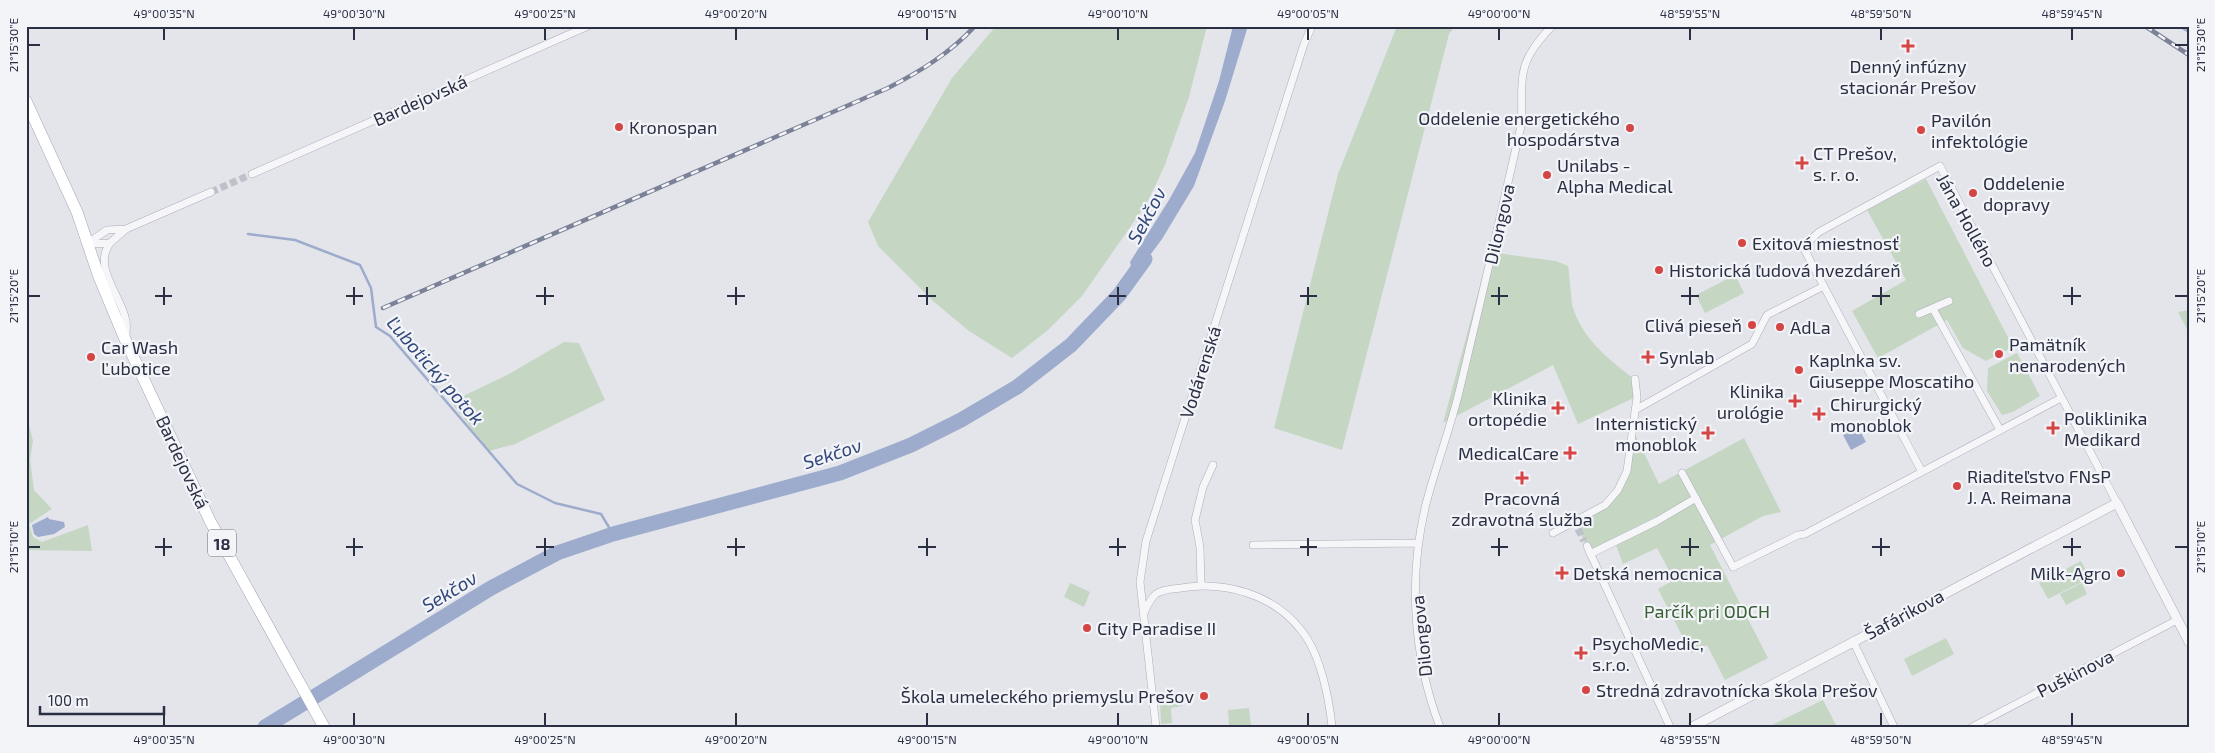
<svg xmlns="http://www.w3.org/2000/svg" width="2215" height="753" font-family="'Exo 2',sans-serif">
<rect width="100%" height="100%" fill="#e3e5eb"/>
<path fill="#c5d6c3" d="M996,26H1207L1189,97L1164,167L1147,203L1082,296L1048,330L1012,358L969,331L933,301L878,246L868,222L952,78Z
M1397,26H1455L1449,34L1342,450L1274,428L1338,174Z
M1926,179L2013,347L1986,361L1963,348L1947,320L1878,358L1852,311L1906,280L1867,210Z
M1489,252L1556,261L1568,266C1570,276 1571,301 1573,308C1584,341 1609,359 1635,380L1636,397L1578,424L1553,365L1443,423Z
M1735,275L1744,293L1705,313L1696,295Z
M2189,310V333L2178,312Z
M564,342L579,343L605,400L515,444L489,451L451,402L507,375Z
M2017,353L2040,396L2013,412L2002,415L1987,391L1988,368Z
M26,424L29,425L33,441L30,459L34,490L52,509L29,524L33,537L42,542L88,525L92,551L26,550Z
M1632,428L1659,484L1744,438L1781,512L1763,516L1710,545L1768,658L1725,680L1707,645L1691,653L1658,589L1674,580L1657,548L1623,564L1615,542L1590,554L1575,521L1606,505L1623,480Z
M2081,561L2090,578L2048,599L2039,583Z
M1070,583L1090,592L1084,607L1064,597Z
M2082,583L2087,594L2066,605L2060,594Z
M1946,638L1954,654L1912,676L1904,659Z
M1182,699V706L1171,708L1172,723L1161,724L1160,701Z
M1823,700L1837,727H1768Z
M1249,708L1251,727H1229L1228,710Z"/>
<path fill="#9daccc" d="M1233,26H1248L1225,101L1194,186L1162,239L1134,277L1130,262L1169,200L1195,153L1219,81Z
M1858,427L1866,442L1851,450L1843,435Z
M48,517L49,519L64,522L65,527L54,534L38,537L34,534L32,525Z"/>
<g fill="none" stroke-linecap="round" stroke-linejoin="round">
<path stroke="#9daccc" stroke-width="2.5" d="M2179,26L2189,32
M248,234L295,240L360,265L371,288L376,327L390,336L517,484L555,503L601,514L613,534"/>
<path stroke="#9daccc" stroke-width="15" d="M265,727L491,588L557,553L613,534L840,473L911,445L961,420L1017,387L1071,345L1119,295L1145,259"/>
<path stroke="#bec1ca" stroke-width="7" stroke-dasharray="7 3.5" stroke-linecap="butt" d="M211,192L252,174
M1578,529L1584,541"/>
<g stroke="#acaeb9" stroke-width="8">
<path id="minor" d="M252,174L588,26
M88,243L107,230L126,229
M110,243C92,268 122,296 126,321C127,326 126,332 126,337
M87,244L110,243L126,229L211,192
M1933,309L2000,430
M1919,314L1949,301
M1635,410L1752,344L1767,315L1824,286
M1921,470L1803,247L1819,232L1940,166L2117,503
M1682,473L1733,567L1798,535L1805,534L2061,398
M1553,533L1605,505L1618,490L1627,471L1637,397L1635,379
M1253,545L1419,543
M1587,546L1670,727
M1590,554L1657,521L1696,498
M1201,585L1200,547L1195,520L1203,487L1213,465
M1144,613C1147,606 1150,599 1156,594C1163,589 1173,589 1181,588C1225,581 1273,594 1301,630C1320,653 1329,697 1332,727
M1853,641L1894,727
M1156,727L1140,582L1146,541L1304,44L1312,26
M1440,727C1413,657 1408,577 1426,504C1436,465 1451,427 1460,388C1481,301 1501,213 1521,126C1523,109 1520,91 1523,74C1526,55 1539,40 1552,26
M1972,727L2177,620"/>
</g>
<g stroke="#acaeb9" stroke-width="10">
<path id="tertiary" d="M1692,727L2117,503L2189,642"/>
</g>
<g stroke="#a1a7b8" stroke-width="12">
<path id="primary" d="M26,101L77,212L99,277L124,337L210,521L324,727"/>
</g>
<use href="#minor" stroke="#f6f6f9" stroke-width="7"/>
<use href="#tertiary" stroke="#f6f6f9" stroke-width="9"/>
<use href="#primary" stroke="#fff" stroke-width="11"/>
<g stroke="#7b8196" stroke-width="4.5">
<path id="rail" d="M2145,26L2189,55
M383,308L888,88C921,71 950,53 975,26"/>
</g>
<use href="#rail" stroke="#f3f4f8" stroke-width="2.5" stroke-dasharray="8" stroke-linecap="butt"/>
</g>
<path fill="none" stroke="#2a2f44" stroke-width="2" d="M164,28V40M354,28V40M545,28V40M736,28V40M927,28V40M1118,28V40M1308,28V40M1499,28V40M1690,28V40M1881,28V40M2072,28V40M28,45H40M2175,45H2188M164,287V305M354,287V305M545,287V305M736,287V305M927,287V305M1118,287V305M1308,287V305M1499,287V305M1690,287V305M1881,287V305M2072,287V305M28,296H40M155,296H172M346,296H363M536,296H554M727,296H745M918,296H936M1109,296H1126M1300,296H1317M1491,296H1508M1681,296H1699M1872,296H1890M2063,296H2081M2175,296H2188M164,538V556M354,538V556M545,538V556M736,538V556M927,538V556M1118,538V556M1308,538V556M1499,538V556M1690,538V556M1881,538V556M2072,538V556M28,547H40M155,547H172M346,547H363M536,547H554M727,547H745M918,547H936M1109,547H1126M1300,547H1317M1491,547H1508M1681,547H1699M1872,547H1890M2063,547H2081M2175,547H2188M164,713V726M354,713V726M545,713V726M736,713V726M927,713V726M1118,713V726M1308,713V726M1499,713V726M1690,713V726M1881,713V726M2072,713V726"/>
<g fill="#d44544" stroke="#f3f4f8" stroke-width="2">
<path d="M1905.5 38.5h5v5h5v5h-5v5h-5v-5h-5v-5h5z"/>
<circle cx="619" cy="127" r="5"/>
<circle cx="1630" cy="128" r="5"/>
<circle cx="1921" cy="130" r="5"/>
<path d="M1799.5 155.5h5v5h5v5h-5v5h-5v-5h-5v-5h5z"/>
<circle cx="1547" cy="175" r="5"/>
<circle cx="1973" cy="193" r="5"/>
<circle cx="1742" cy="243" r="5"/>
<circle cx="1659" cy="270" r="5"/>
<circle cx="1752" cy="325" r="5"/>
<circle cx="1780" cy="327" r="5"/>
<circle cx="1999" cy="354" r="5"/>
<circle cx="91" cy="357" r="5"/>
<path d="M1645.5 349.5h5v5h5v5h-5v5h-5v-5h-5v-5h5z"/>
<circle cx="1799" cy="370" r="5"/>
<path d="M1792.5 393.5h5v5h5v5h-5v5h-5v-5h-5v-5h5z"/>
<path d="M1555.5 400.5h5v5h5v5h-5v5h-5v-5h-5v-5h5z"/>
<path d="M1816.5 406.5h5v5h5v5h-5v5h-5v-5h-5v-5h5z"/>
<path d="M2050.5 420.5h5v5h5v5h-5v5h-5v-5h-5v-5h5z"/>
<path d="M1705.5 425.5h5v5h5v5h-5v5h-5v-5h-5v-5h5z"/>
<path d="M1567.5 445.5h5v5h5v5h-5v5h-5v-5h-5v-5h5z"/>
<path d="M1519.5 470.5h5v5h5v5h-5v5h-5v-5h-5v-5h5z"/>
<circle cx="1957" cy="486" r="5"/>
<path d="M1559.5 565.5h5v5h5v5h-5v5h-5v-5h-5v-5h5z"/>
<circle cx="2121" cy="573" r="5"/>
<circle cx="1087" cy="628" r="5"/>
<path d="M1578.5 645.5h5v5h5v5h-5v5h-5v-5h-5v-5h5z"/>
<circle cx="1586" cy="690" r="5"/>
<circle cx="1204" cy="696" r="5"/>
</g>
<g text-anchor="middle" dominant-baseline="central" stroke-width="4.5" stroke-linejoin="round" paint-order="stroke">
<rect fill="#f3f4f8" stroke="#666a7a" stroke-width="1" x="208" y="529.5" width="28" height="27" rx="4"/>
<g font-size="16" font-weight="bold" fill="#2a2f44">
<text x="222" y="543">18</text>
</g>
<g font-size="18" fill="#2a2f44" stroke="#f3f4f8" text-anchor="start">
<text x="1908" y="66" text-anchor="middle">Denný infúzny<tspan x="1908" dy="21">stacionár Prešov</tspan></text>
<text x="1620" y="118" text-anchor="end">Oddelenie energetického<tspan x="1620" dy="21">hospodárstva</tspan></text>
<text x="1931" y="120">Pavilón<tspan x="1931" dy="21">infektológie</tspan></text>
<text x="629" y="127">Kronospan</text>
<text x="1813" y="153">CT Prešov,<tspan x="1813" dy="21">s. r. o.</tspan></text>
<text x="1557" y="165">Unilabs -<tspan x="1557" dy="21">Alpha Medical</tspan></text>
<text x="1983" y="183">Oddelenie<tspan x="1983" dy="21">dopravy</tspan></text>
<text x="1752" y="243">Exitová miestnosť</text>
<text x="1669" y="270">Historická ľudová hvezdáreň</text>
<text x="1742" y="325" text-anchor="end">Clivá pieseň</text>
<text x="1790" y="327">AdLa</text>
<text x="2009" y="344">Pamätník<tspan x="2009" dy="21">nenarodených</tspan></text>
<text x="101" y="347">Car Wash<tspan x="101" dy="21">Ľubotice</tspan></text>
<text x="1659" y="357">Synlab</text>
<text x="1809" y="360">Kaplnka sv.<tspan x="1809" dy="21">Giuseppe Moscatiho</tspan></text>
<text x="1784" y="391" text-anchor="end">Klinika<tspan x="1784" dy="21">urológie</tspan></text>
<text x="1547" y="398" text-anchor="end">Klinika<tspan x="1547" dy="21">ortopédie</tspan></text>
<text x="1830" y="404">Chirurgický<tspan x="1830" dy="21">monoblok</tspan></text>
<text x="2064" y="418">Poliklinika<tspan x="2064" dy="21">Medikard</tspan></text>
<text x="1697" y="423" text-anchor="end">Internistický<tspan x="1697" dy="21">monoblok</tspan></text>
<text x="1559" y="453" text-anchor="end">MedicalCare</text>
<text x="1967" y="476">Riaditeľstvo FNsP<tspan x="1967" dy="21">J. A. Reimana</tspan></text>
<text x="1522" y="498" text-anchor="middle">Pracovná<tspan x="1522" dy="21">zdravotná služba</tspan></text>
<text x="1573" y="573">Detská nemocnica</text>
<text x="2111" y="573" text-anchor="end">Milk-Agro</text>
<text x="1097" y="628">City Paradise II</text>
<text x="1592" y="643">PsychoMedic,<tspan x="1592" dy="21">s.r.o.</tspan></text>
<text x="1596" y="690">Stredná zdravotnícka škola Prešov</text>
<text x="1194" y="696" text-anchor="end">Škola umeleckého priemyslu Prešov</text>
</g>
<g font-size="18" fill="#2a2f44" stroke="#f3f4f8">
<text transform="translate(420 100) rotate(-24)">Bardejovská</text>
<text transform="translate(1967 220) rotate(61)">Jána Hollého</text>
<text transform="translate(1499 224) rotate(-77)">Dilongova</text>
<text transform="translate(1200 372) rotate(-72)">Vodárenská</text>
<text transform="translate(183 462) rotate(65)">Bardejovská</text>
<text transform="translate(1904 614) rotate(-28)">Šafárikova</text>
<text transform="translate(1421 636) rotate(-96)">Dilongova</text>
<text transform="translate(2075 673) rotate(-27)">Puškinova</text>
</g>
<g font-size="18" fill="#386136" stroke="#f3f4f8">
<text x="1707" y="611">Parčík pri ODCH</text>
</g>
<g font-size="19" font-style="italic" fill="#32477a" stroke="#f3f4f8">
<text transform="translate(1146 215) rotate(-62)">Sekčov</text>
<text transform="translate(436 370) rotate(49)">Ľubotický potok</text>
<text transform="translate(832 453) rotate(-18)">Sekčov</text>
<text transform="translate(449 591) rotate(-31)">Sekčov</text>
</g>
</g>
<rect width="2215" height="753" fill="none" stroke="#f3f4f8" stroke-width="55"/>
<path d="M40 706v8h124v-8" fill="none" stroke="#2a2f44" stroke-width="2.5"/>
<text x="48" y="706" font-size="15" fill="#2a2f44" stroke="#f3f4f8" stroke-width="4" paint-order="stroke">100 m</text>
<rect x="28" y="28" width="2160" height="698" fill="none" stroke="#2a2f44" stroke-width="2"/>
<g font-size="12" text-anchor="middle" fill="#2a2f44">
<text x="164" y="18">49°00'35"N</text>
<text x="354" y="18">49°00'30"N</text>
<text x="545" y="18">49°00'25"N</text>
<text x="736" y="18">49°00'20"N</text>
<text x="927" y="18">49°00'15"N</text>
<text x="1118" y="18">49°00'10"N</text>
<text x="1308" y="18">49°00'05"N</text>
<text x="1499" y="18">49°00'00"N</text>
<text x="1690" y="18">48°59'55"N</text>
<text x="1881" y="18">48°59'50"N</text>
<text x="2072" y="18">48°59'45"N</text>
<text transform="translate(2201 45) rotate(-90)" y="4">21°15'30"E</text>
<text transform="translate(14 45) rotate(-90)" y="4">21°15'30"E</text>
<text transform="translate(2201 296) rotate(-90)" y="4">21°15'20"E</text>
<text transform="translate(14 296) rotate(-90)" y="4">21°15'20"E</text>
<text transform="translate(2201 547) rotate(-90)" y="4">21°15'10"E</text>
<text transform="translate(14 547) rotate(-90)" y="4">21°15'10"E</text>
<text x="164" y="744">49°00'35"N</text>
<text x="354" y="744">49°00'30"N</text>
<text x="545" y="744">49°00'25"N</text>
<text x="736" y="744">49°00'20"N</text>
<text x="927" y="744">49°00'15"N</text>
<text x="1118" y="744">49°00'10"N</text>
<text x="1308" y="744">49°00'05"N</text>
<text x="1499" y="744">49°00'00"N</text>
<text x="1690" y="744">48°59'55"N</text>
<text x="1881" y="744">48°59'50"N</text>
<text x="2072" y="744">48°59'45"N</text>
</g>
</svg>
